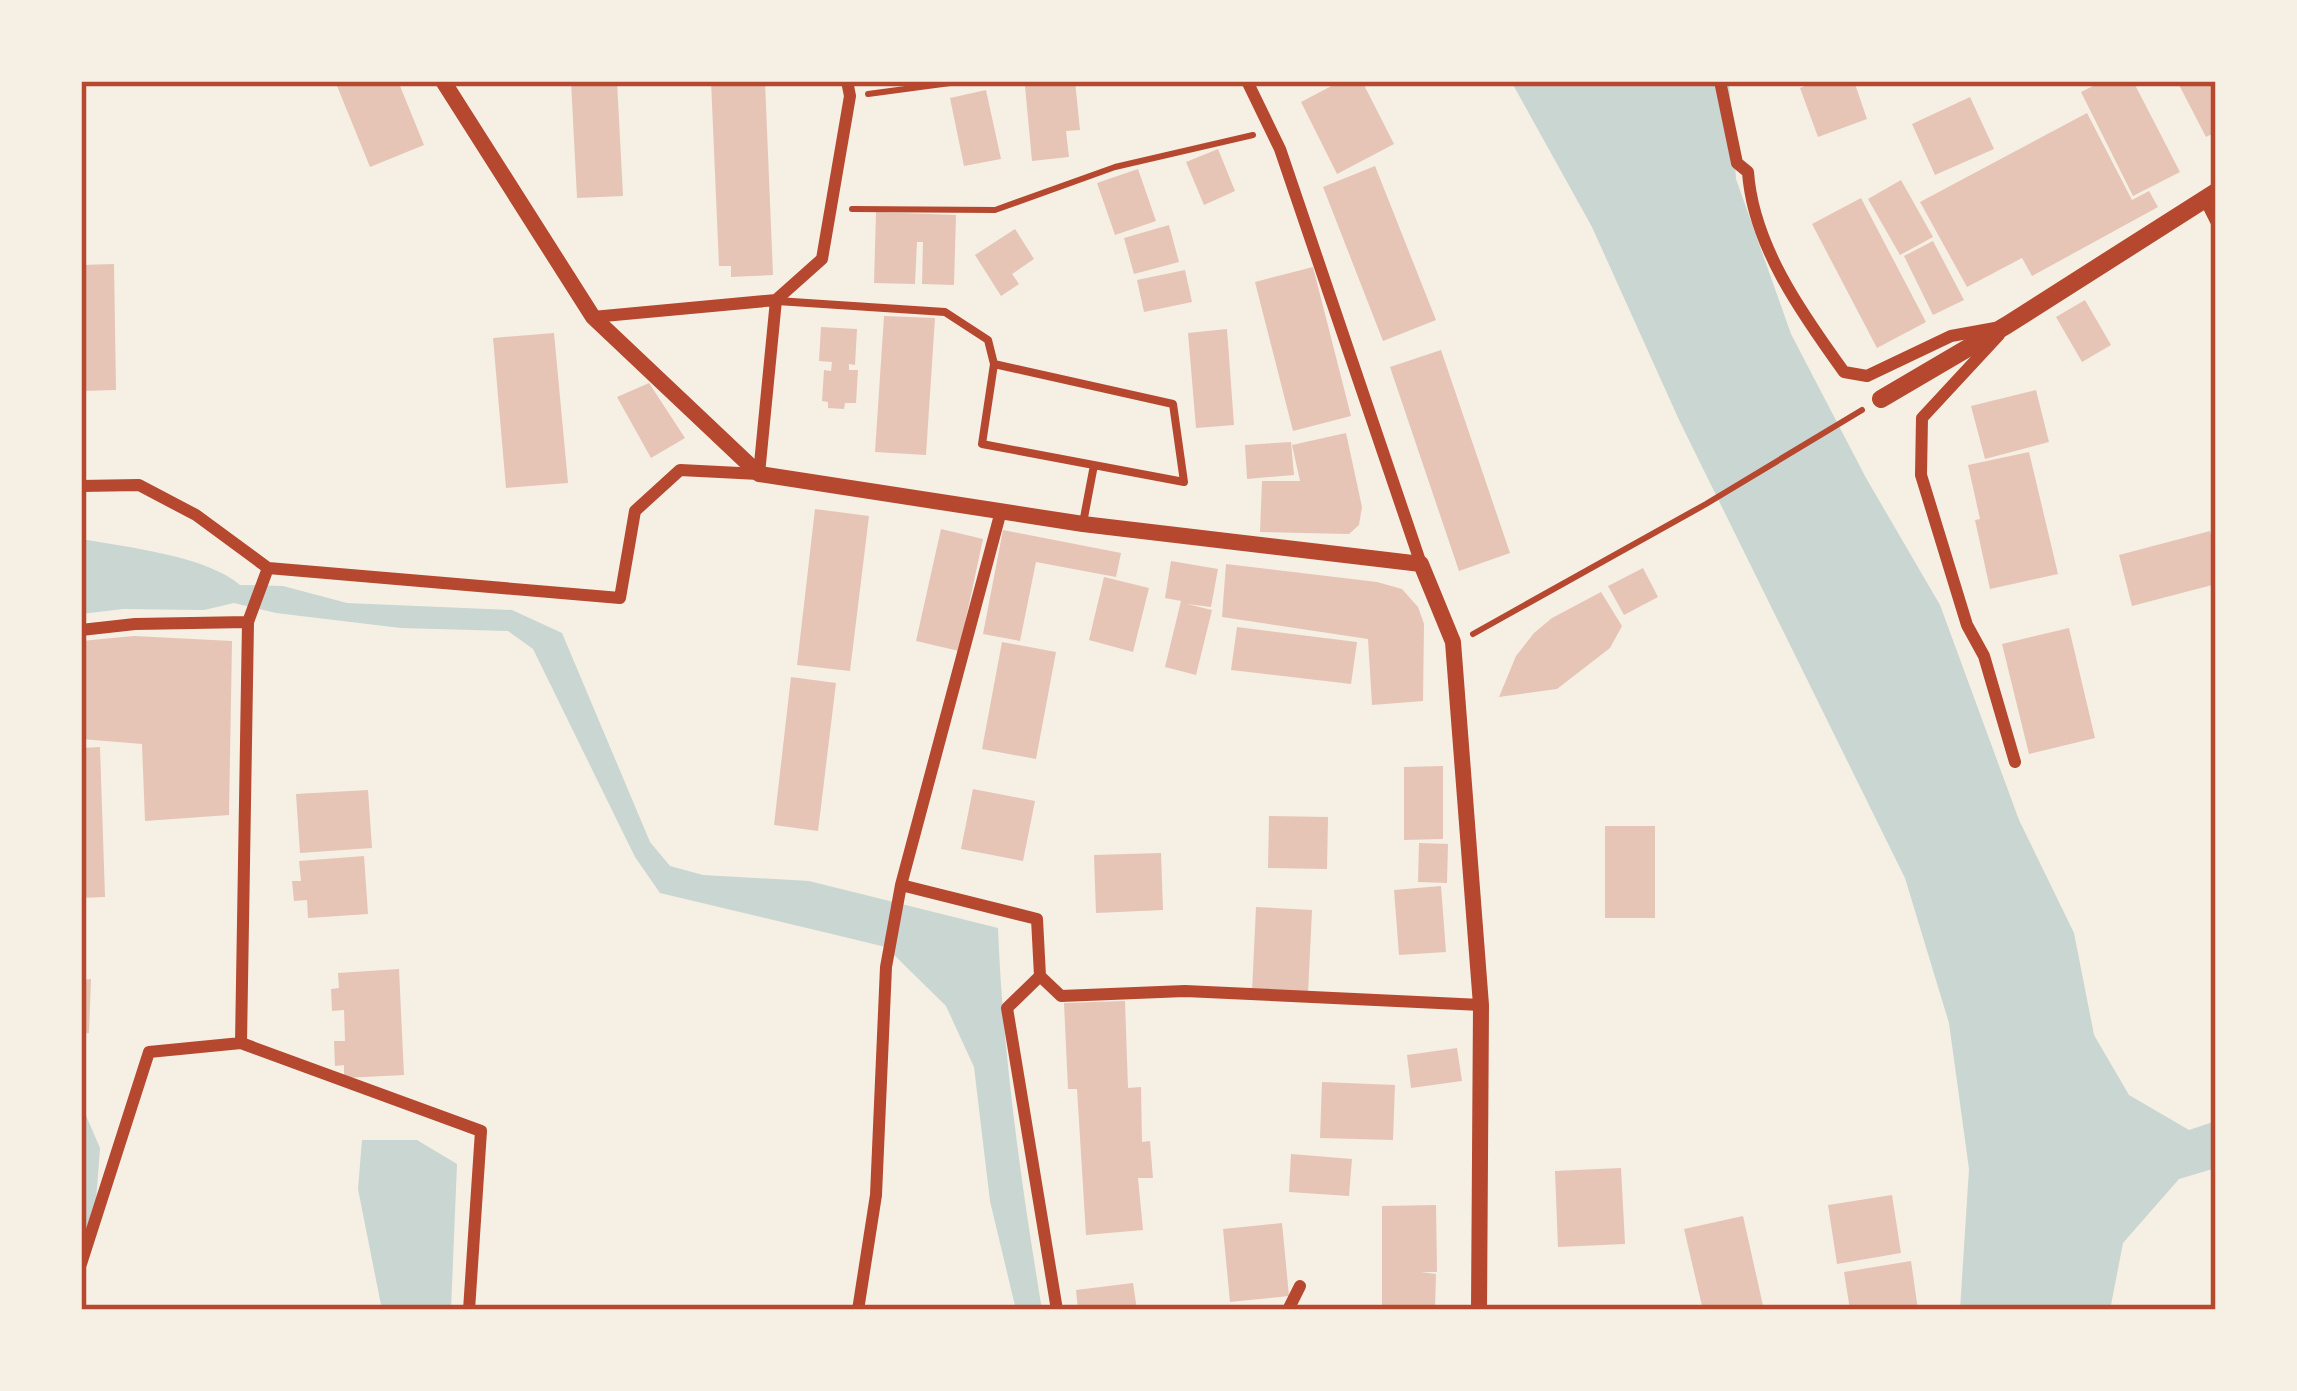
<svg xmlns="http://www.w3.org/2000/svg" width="2297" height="1391" font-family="'Titillium Web',sans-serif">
<rect width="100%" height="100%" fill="#f6efe4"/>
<path fill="#c9d6d2" d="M1511,81H1729L1736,179L1791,334L1866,478L1940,605L2019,820L2074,933L2094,1035L2129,1095L2189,1130L2216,1121V1168L2179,1179L2123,1243L2110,1310H1960L1969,1169L1949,1023L1905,878L1680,422L1592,227Z
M81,539C126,547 207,556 240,585L283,586L347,603L512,610L562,633L650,842L670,866L703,875L809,881L998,928C1003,1057 1021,1182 1042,1310H1016L990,1201L974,1067L946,1006L886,947L660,893L635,857L533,649L508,631L401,628L276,613L234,603L204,610L123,609L81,614Z
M81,1104L100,1148L96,1201L81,1251Z
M362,1140H417L457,1164L451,1310H382L358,1189Z"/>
<path fill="#e6c5b7" d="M335,81H398L424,145L370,167Z
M571,81H617L623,196L577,198Z
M711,81H765L773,275L731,277V266H719Z
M1075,81L1080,130L1066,131L1069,157L1032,161L1025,86Z
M1341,81H1362L1394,144L1337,174L1301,102Z
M1818,81H1854L1867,119L1818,137L1800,88Z
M2103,81H2133L2180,172L2133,196L2081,92Z
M2177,81H2216V132L2206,137Z
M986,90L1001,159L964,166L950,98Z
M1970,97L1994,149L1935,175L1912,124Z
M2087,113L2132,200L2149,191L2158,207L2032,276L2022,258L1967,287L1920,202Z
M1218,149L1235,191L1204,205L1186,162Z
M1375,166L1436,320L1383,341L1323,187Z
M1138,169L1156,221L1115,235L1097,183Z
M1901,180L1933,237L1900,255L1868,199Z
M1861,198L1926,322L1877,348L1812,224Z
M876,212L956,215L954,285L922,284L923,242H917L915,284L874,283Z
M1169,225L1179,262L1134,274L1124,238Z
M1015,229L1034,259L1012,274L1019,284L1001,296L975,255Z
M1933,241L1964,300L1933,315L1904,256Z
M114,264L116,390L81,391V265Z
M1313,267L1351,416L1293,431L1255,282Z
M1185,270L1192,302L1144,312L1137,280Z
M2085,300L2111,345L2082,362L2056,317Z
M884,316L935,318L926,455L875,452Z
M821,327L857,329L855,365L849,364V370H858L856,403H845L844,409L828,408V402L822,401L824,370L831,371L832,362L819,361Z
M1227,329L1234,425L1196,428L1188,333Z
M554,333L568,483L506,488L493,338Z
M1441,350L1510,553L1459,571L1390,367Z
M649,383L685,438L651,458L617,397Z
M2036,390L2049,442L1985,459L1971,406Z
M1346,433L1362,507L1359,525L1349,534L1260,532L1262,481H1300L1292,445Z
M1291,442L1294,475L1247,479L1245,445Z
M2029,452L2058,574L1990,589L1975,520L1980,519L1968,465Z
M815,509L869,516L850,671L797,665Z
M941,529L983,539L959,651L916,641Z
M1003,530L1121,553L1116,577L1036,562L1020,641L983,634Z
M2210,531L2216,554V584L2132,606L2119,555Z
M1171,561L1218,569L1211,607L1187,604L1212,610L1196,675L1165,667L1181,601L1165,598Z
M1226,564L1377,582L1402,589L1418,607L1424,624L1423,701L1372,705L1368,639L1222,617Z
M1643,568L1658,597L1624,615L1608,586Z
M1104,577L1149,588L1133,652L1089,640Z
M1601,592L1622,626L1610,648L1557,689L1499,697L1516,656L1534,633L1552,618Z
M1237,627L1357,642L1351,684L1231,670Z
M2069,628L2095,738L2029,754L2002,644Z
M134,636L232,641L229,815L145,821L142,744L81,739V641Z
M1002,642L1056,652L1036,759L982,749Z
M791,677L836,683L818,831L774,825Z
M100,747L105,897L81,898V748Z
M1443,766V839L1404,840V767Z
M973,789L1035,801L1023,861L961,849Z
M368,790L372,848L300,853L296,794Z
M1269,816L1328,817L1327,869L1268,868Z
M1605,826H1655V918H1605Z
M1419,843L1448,844L1447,883L1418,882Z
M1161,853L1163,910L1096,913L1094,855Z
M364,856L368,914L308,918L307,900L294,901L292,881H301L299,861Z
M1441,886L1446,952L1399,955L1394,890Z
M1256,907L1312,910L1308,994L1252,992Z
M399,969L404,1075L344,1078V1065L335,1066L334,1041H345L344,1010L332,1011L331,989L339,988L338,973Z
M91,979L89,1033L81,1034V980Z
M1125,1001L1128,1088L1141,1087L1142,1142L1150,1141L1153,1178H1138L1143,1230L1086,1235L1077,1089H1068L1064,1003Z
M1457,1048L1462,1081L1411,1088L1407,1055Z
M1322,1082L1395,1085L1393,1140L1320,1138Z
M1291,1154L1352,1159L1349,1196L1289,1192Z
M1621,1168L1625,1244L1558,1247L1555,1171Z
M1892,1195L1901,1253L1837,1264L1828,1205Z
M1436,1205L1437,1272H1421L1436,1274L1435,1310H1382V1206Z
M1743,1216L1764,1310H1703L1684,1229Z
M1282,1223L1289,1296L1230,1302L1223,1229Z
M1911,1261L1918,1310H1850L1844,1272Z
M1133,1283L1137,1310H1078L1076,1290Z"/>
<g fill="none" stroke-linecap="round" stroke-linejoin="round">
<path stroke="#b5482f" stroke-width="6" d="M868,94L965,81
M852,209L995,210L1115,167L1253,135
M1473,634L1706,504L1862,410"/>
<path stroke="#b5482f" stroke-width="8" d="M777,301L945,312L988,340L994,364L982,444L1184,482L1173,404L994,364
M1083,523L1094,465"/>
<path stroke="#b5482f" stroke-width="12" d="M1247,81L1280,149L1421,564
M1720,81L1737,163L1748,172C1753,245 1802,314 1844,372L1867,376L1951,336L1995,328
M2206,201L2216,221
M593,317L776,300L822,259L850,96L847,81
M1999,335L1922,418L1921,475L1967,625L1984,656L2015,762
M81,486L139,485L196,515L268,568L620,598L635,511L680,470L759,474L776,300
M268,568L248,622L241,1043L481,1131L469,1310
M81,630L135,624L248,622
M901,885L1037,919L1040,976L1007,1008L1057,1310
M1040,976L1061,996L1185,991L1481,1005
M81,1264L149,1052L241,1043
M858,1310L876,1195L886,967L901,885L1001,511
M1288,1310L1300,1286"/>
<path stroke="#b5482f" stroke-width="16" d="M443,81L593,317L759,474L1083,524L1421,564L1453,642L1481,1005L1479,1310"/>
<path stroke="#b5482f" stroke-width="18" d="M1881,399L2007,325L2216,192"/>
</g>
<rect width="2297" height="1391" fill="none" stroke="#f6efe4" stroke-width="168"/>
<rect x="84" y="84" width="2129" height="1223" fill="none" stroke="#b5482f" stroke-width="4.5"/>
</svg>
